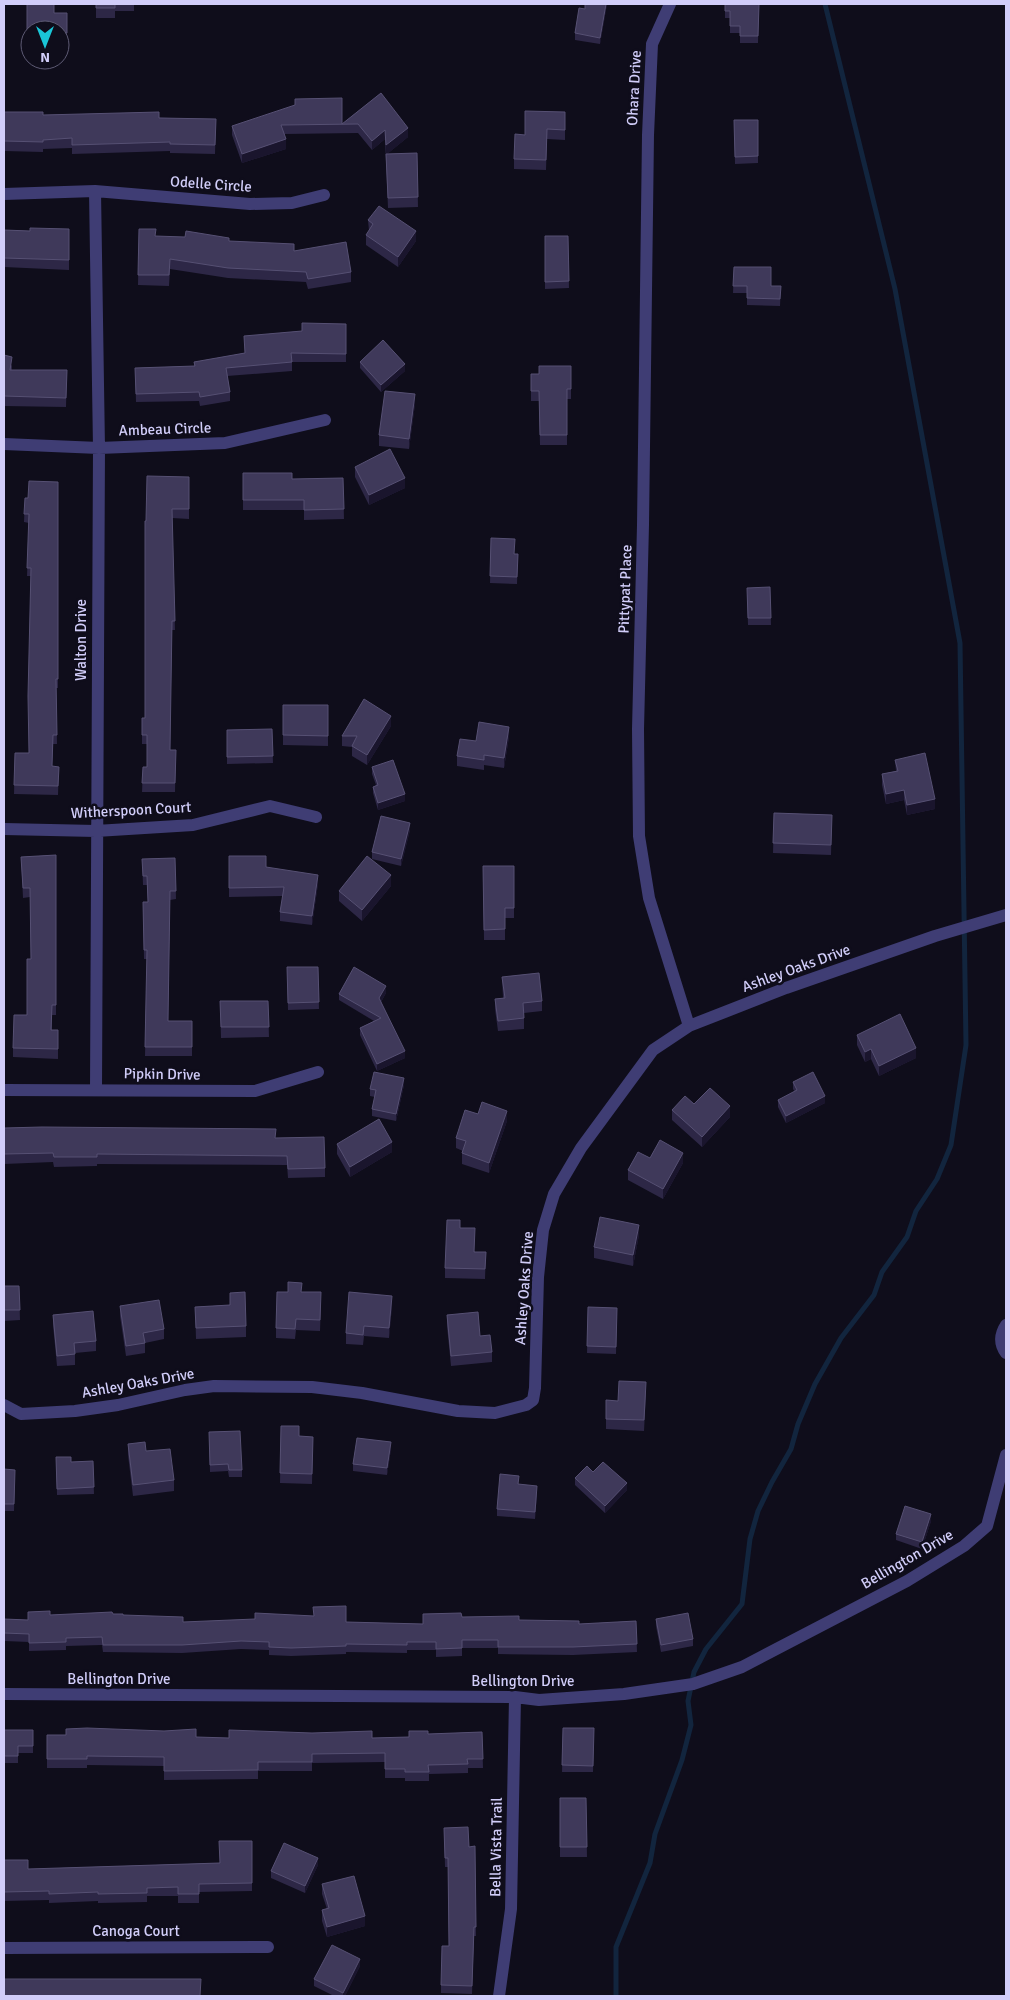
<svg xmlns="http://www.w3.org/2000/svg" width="1010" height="2000" font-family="Signika,sans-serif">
<rect width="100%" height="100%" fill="#0f0d1b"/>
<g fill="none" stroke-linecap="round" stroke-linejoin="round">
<path stroke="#12253e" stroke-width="5" d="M616,1996V1947L650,1863L655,1834L682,1760L691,1725L688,1701L694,1672L706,1649L742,1604L750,1539L758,1511L772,1482L791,1449L798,1424L815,1384L841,1338L874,1295L882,1272L907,1237L916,1211L937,1179L951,1145L966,1045L960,643L895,289L825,4"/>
<path stroke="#3f3d74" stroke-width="12" d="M670,4L652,44L648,135L643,525L638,729L639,836L649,898L689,1026
M95,191L99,448L96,1089
M4,194L95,191L250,204L292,203L324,195
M4,444L99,448L225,443L325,420
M4,829L96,831L193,825L270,806L316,817
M4,1090L255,1091L318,1072
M1006,1325C1000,1334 999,1344 1006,1353
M4,1405L21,1414L75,1411L118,1405L185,1390L214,1386L312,1387L362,1393L458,1411L495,1413L526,1405L533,1400L535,1388L538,1277L543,1230L554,1194L581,1148L653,1050L689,1026L786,988L935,936L1006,915
M4,1694L515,1697L539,1700L624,1694L693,1684L742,1667L907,1581L964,1546L987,1526L1006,1455
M4,1948L268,1947
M499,1996L511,1909L515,1697"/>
</g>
<path fill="#2d2746" d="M27,4L54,13H67V40H60V30H30V40H27Z
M96,4H134V11H115V18H96Z
M607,4L600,44L575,40V33L585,9Z
M725,4H759L758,43H740V33H730V18H725Z
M381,93L408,137L387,154L417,153L418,207L388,208L385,139L372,150L358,133L284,134L286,149L242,163L232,135V126L342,124Z
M4,112L43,115L216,119L215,154L170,153V151L72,154V148L43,149V152L4,151Z
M565,112V140L547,139L546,170L514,169V159L525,135Z
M734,120H758V163L735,164Z
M368,220L416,241L398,267L366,245V235L369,231Z
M69,229V270L4,267V230L30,231Z
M139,229L156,236L229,241L294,251L351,272V282L308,289L306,282L228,278L170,269L169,286L138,285Z
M545,236H568L569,288L545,289Z
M734,267L771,286H781L780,306L747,305V293H733Z
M346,324V362H292V371L227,376L230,392V401L200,406L199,401L136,402L135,368L194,366V362L245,353L244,336L302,331Z
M4,355L12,366V370H67L66,407L4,406Z
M360,362L405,371L381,392L360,368Z
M571,366V399H567V445H540L539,401H531V374H539Z
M415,404L409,449L379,446V435Z
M355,467L405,488L369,505L355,477Z
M243,473L292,479L343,478L344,519L304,520V510H243Z
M189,477V519L172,518L175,630H172L170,750H176L175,792H142L143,767H147V744H142V718H145L146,521Z
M58,482V688H56L57,744H53L52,766L59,767L58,795L14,794L15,753H29L31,576H27L29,523L24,522L25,498H28Z
M491,538L515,554H518L517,584L490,583Z
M770,587L771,625H748L747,595Z
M283,705H328V746L283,745Z
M391,726L367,765L352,756V747L342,746V736Z
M272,729L273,763L227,764V730Z
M509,737L504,768L484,765V770L457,766V756L476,741Z
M895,760L935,809L907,815L904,800L886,804L882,785V774L896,771Z
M372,767L405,801L378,810L373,793V787L376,785L372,774Z
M774,813L832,815L831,855L773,853Z
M410,830L401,866L372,859V852Z
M56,855V1015H52V1030H58V1059L13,1057V1048L27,1015L31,959L30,897L23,898L21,857Z
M229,856L318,884L312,925L280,921V912L283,896L229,897Z
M175,858L176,899L170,900L168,1021H192V1056H145L147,959H144L143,902H148L147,885H143L142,859Z
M483,866H514V918H505V940H484Z
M391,886L362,921L339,901V891Z
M287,967H318L319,1009L288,1010Z
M502,977L542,1001V1011L524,1013V1029L498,1031L495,1009V999L503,998Z
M386,993L381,1002L405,1058L377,1071L360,1035V1028L374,1021L339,1000V994Z
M220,1001H268L269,1037L221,1038Z
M857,1035L916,1058L879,1076L871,1059L865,1062L857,1045Z
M793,1082L825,1103L786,1123L778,1107V1100L795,1092L793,1089Z
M404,1085L396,1121L372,1116V1109L375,1097L370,1096V1089Z
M694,1104L730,1117L702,1147L672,1120V1110Z
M478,1114L507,1121L489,1173L462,1164V1153L463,1151L456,1148V1138Z
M4,1128L275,1138L325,1168V1177L288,1178L287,1165L97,1164V1166L54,1167L53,1162L4,1164Z
M337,1144L392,1152L350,1177L337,1154Z
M650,1158L683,1163L663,1199L628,1180V1170Z
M460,1228L475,1252H486L485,1279L445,1278V1268Z
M639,1235L633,1266L594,1258V1247Z
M4,1286H19L20,1320L4,1321Z
M288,1292H302L321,1303L320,1331L296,1330L295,1339L276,1338V1328Z
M230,1305L246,1326V1337L196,1339L195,1307Z
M120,1306L164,1329V1339L145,1343V1353L126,1356L120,1316Z
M392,1306L389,1338L364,1336L363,1345L346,1344V1333Z
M588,1307L617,1308L616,1354L587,1353Z
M53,1315L96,1341V1351L75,1353V1365L57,1366L53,1325Z
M447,1315L480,1336L492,1352V1362L451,1366L447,1326Z
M646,1392L644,1431L606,1429V1419L618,1401Z
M281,1426L299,1436L313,1437L312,1484L280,1483Z
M209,1439L242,1470V1477H229L228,1471L210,1472Z
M128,1444L146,1451L174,1480V1491L133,1496L128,1455Z
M391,1449L387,1475L353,1471V1464Z
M56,1457L71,1462L93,1461L94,1494L57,1495Z
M4,1469L15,1470L14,1511H4Z
M593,1472L627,1490L605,1513L575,1485V1478Z
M519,1484L537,1493L535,1519L497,1516V1509Z
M931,1521L922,1549L896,1540V1534Z
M113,1614L183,1622H346L423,1624L462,1617L519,1620L579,1624L636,1621L637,1652L573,1655L498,1654V1648H462V1656L436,1657V1650H407V1653L346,1652V1654L291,1656L269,1655V1650L241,1649L182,1653L103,1652L102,1645L66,1646V1650L29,1651V1642L4,1641V1619L28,1620L50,1615Z
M656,1619L693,1639V1646L661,1652L656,1626Z
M563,1728H594L593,1772H562Z
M4,1730H33V1753H18V1763H4Z
M482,1732L483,1768H468V1773L429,1774V1781H405V1778H385V1762L312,1763V1771H258V1779L164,1780V1766L87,1765V1768H47V1735L229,1738H372L409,1737L428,1734Z
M560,1798H586L587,1857H560Z
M444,1828L469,1847L475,1846L476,1936H474L472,1994L441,1993V1985L449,1946L448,1867H445Z
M252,1841V1891L199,1892V1903H178V1896H147V1902L98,1903V1901L49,1903V1900L4,1901V1860L28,1869L219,1863Z
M318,1865L305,1893L271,1878V1871Z
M322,1884L365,1926L327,1937L322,1921V1910L327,1909L322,1894Z
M360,1966L345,1996H334L314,1986V1979Z"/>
<path fill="#1a152d" d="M606,4H607L600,44V38Z
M408,128V137L386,155V145Z
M385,130V139L372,150V141Z
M286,139V149L242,163V154Z
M416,231V241L398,267V257Z
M405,364V371L381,392V385Z
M415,394V404L409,449V439Z
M405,478V488L369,505V495Z
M391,716V726L367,765V755Z
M509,727V737L504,768V758Z
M904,790V800L886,804V794Z
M405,794V801L378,810V803Z
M935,799V809L907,815V805Z
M410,823V830L401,866V859Z
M318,875V884L312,925V916Z
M391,875V886L362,921V910Z
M386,986V993L379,1005V998Z
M916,1048V1058L879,1076V1066Z
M871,1049V1059L865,1062V1052Z
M405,1051V1058L377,1071V1064Z
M404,1078V1085L396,1121V1114Z
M825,1096V1103L786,1123V1116Z
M730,1106V1117L702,1147V1137Z
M507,1111V1121L489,1173V1163Z
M392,1142V1152L350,1177V1167Z
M683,1153V1163L663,1199V1189Z
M639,1225V1235L633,1266V1255Z
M392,1296V1306L389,1338V1328Z
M391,1442V1449L387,1475V1468Z
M627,1483V1490L605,1513V1506Z
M537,1486V1493L535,1519V1512Z
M931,1514V1521L922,1549V1542Z
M318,1858V1865L305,1893V1886Z
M365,1916V1926L327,1937V1927Z
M360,1959V1966L345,1996H343V1993Z"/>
<path fill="#3f395a" stroke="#565073" d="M27,4H54V13H67V33H60V30H30V33H27Z
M96,4H115V8H96Z
M585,4H606L600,38L575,33L579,8L585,9Z
M725,4H759L758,36H740V26H730V11H725Z
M381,93L408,128L386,145L385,130L372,141L358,124L281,125L286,139L242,154L232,126L295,105V99L342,98V124Z
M525,111L565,112V130L547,129L546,160L514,159L515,134L525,135Z
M4,112H43V115L159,112V118L216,119L215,145L170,144V142L72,145V138L43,140V142L4,141Z
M734,120H758V156L735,157Z
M417,153L418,197L388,198L386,154Z
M379,206L416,231L398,257L366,235L373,224L368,220Z
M30,228L69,229V260L4,258V230L30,231Z
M139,229H156L155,236L185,237L186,231L229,238V241L294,244V251L346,242L351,272L308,279L306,272L228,268L170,259L169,275H138Z
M545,236H568L569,281L545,282Z
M734,267H771V286H781L780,299L747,298V286H733Z
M302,323L346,324V354L291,353L292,362L226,368L230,392L200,397L199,392L136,394L135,368L195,366L194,362L245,353L244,336L302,331Z
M383,340L405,364L381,385L360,362Z
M4,355L12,357L10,370H67L66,398L4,396Z
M539,366H571V389H567V435H540L539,391H531V374H539Z
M385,391L415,394L409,439L379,435Z
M390,449L405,478L369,495L355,467Z
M243,473H292V479L343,478L344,509L304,510V500H243Z
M147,476L189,477V509H172L175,621H172L170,750H176L175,783H142L143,767H147V735H142V718H145V521H146Z
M29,481L58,482V679H56L57,735H53L52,766L59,767L58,786L14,785L15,753H29L28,696L31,568H27L29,514H24L25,498H28Z
M491,538L515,539L514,554H518L517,577L490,576Z
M770,587L771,618H748L747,588Z
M364,699L391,716L367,755L352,746L357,736H342Z
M283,705H328V736L283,735Z
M479,722L509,727L504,758L484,755V760L457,756L460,739L476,741Z
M272,729L273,756L227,757V730Z
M925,753L935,799L907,805L904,790L886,794L882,774L898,771L895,760Z
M393,760L405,794L378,803L373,787L378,785L372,767Z
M774,813L832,815L831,845L773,843Z
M381,816L410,823L401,859L372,852Z
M56,855V1005H52L51,1030H58V1049L13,1048L14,1015H27V959H31L30,888H23L21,857Z
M229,856H266V867L318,875L312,916L280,912L284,887L229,888Z
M367,856L391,875L362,910L339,891Z
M175,858L176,891H170L168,1021H192V1047H145L147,950H144L143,902H148L147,876H143L142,859Z
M483,866H514V908H505V929L484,930Z
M287,967H318L319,1002L288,1003Z
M354,967L386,986L379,998L405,1051L377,1064L360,1028L381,1018L339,994Z
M539,973L542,1001L523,1003L524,1018L498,1021L495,999L505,998L502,977Z
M220,1001H268L269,1027H221Z
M900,1014L916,1048L879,1066L871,1049L865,1052L857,1035Z
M374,1072L404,1078L396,1114L372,1109L376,1090L370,1089Z
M813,1072L825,1096L786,1116L778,1100L797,1090L793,1082Z
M710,1088L730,1106L702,1137L672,1110L685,1096L694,1104Z
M482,1102L507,1111L489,1163L462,1153L466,1141L456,1138L465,1110L478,1114Z
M379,1119L392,1142L350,1167L337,1144Z
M42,1127L276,1129L275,1138L324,1137L325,1168L288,1169L287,1156L97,1154V1157H54L53,1153L4,1154V1128Z
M660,1140L683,1153L663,1189L628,1170L638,1152L650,1158Z
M600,1217L639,1225L633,1255L594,1247Z
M447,1220H460V1228H475L474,1252H486L485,1269L445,1268Z
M288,1282L302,1283L301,1292H321L320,1320L296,1319L295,1329L276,1328L277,1292H288Z
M4,1286H19L20,1310H4Z
M245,1292L246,1326L196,1328L195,1307L230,1305V1293Z
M349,1292L392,1296L389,1328L364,1326L363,1335L346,1333Z
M159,1300L164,1329L143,1333L145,1343L126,1346L120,1306Z
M588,1307L617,1308L616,1347L587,1346Z
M93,1311L96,1341L74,1343L75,1354L57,1356L53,1315Z
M478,1312L480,1336L490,1335L492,1352L451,1356L447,1315Z
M619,1381L646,1382L644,1420L606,1419V1400L618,1401Z
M281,1426H299V1436L313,1437L312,1474L280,1473Z
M240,1431L242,1470H229L228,1464L210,1465L209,1432Z
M357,1438L391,1442L387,1468L353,1464Z
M145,1442L146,1451L170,1449L174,1480L133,1485L128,1444Z
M56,1457H71V1462L93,1461L94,1487L57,1489Z
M603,1462L627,1483L605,1506L575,1478L587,1466L593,1472Z
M4,1469L15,1470L14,1504H4Z
M500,1474L519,1476L518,1484L537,1486L535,1512L497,1509Z
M905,1506L931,1514L922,1542L896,1534Z
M346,1606V1622L423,1624V1614L461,1613L462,1617L519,1616V1620L579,1621V1624L636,1621L637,1644L573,1647H498V1640H462V1648L436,1649V1642H407V1645L346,1644V1646L291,1648L269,1647V1642L241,1641L182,1645H103L102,1637L66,1638V1642L29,1643V1634L4,1633V1619L28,1620V1612L50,1611V1615L112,1612L113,1614H123V1615L183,1617V1622L255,1619V1613L314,1616L313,1607Z
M688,1613L693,1639L661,1645L656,1619Z
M87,1728L164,1731L196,1729V1737L229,1738V1730L312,1733L372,1731V1738L409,1737V1731H428V1734L482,1732L483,1759H467L468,1764L428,1765L429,1772H405V1769H385V1753L312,1754V1762H258V1770L164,1771V1757L87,1756V1759H47V1735H66V1729Z
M563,1728H594L593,1766L562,1765Z
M4,1730H33V1746H18V1756H4Z
M560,1798H586L587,1847H560Z
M468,1827L469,1847L475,1846L476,1927H474L472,1986L441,1985L442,1946H449L448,1858H445L444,1828Z
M219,1841H252V1883L199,1884V1894H178V1887L147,1888V1893L98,1894V1892L49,1894V1891L4,1892V1860H28V1869L220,1863Z
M284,1843L318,1858L305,1886L271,1871Z
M354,1876L365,1916L327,1927L322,1910L329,1908L322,1884Z
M332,1945L360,1959L343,1993L314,1979Z
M4,1979H201L200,1996H4Z"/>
<g text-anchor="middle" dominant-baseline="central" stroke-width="5" stroke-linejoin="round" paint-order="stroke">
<g font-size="15" fill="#d1cdf9" stroke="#0f0d1b">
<text transform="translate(634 88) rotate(-87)">Ohara Drive</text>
<text transform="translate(211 184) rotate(4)">Odelle Circle</text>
<text transform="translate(165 429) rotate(-2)">Ambeau Circle</text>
<text transform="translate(625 589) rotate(-88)">Pittypat Place</text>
<text transform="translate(81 640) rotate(-90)">Walton Drive</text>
<text transform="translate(131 810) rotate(-3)">Witherspoon Court</text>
<text transform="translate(796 968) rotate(-20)">Ashley Oaks Drive</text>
<text transform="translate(162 1074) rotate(1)">Pipkin Drive</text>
<text transform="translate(524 1288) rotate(-86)">Ashley Oaks Drive</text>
<text transform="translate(138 1383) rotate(-10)">Ashley Oaks Drive</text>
<text transform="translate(907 1559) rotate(-30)">Bellington Drive</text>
<text x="119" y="1679">Bellington Drive</text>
<text x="523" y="1681">Bellington Drive</text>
<text transform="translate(496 1847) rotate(-89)">Bella Vista Trail</text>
<text x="136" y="1931">Canoga Court</text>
</g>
</g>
<rect width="1010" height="2000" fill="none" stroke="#d1cdf9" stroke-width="10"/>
<g transform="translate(45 45) rotate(180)"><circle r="24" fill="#0f0d1b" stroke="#5d5a74"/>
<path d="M0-4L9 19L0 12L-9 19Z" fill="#1ac6d8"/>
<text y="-8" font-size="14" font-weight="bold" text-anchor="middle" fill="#d1cdf9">N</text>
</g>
</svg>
